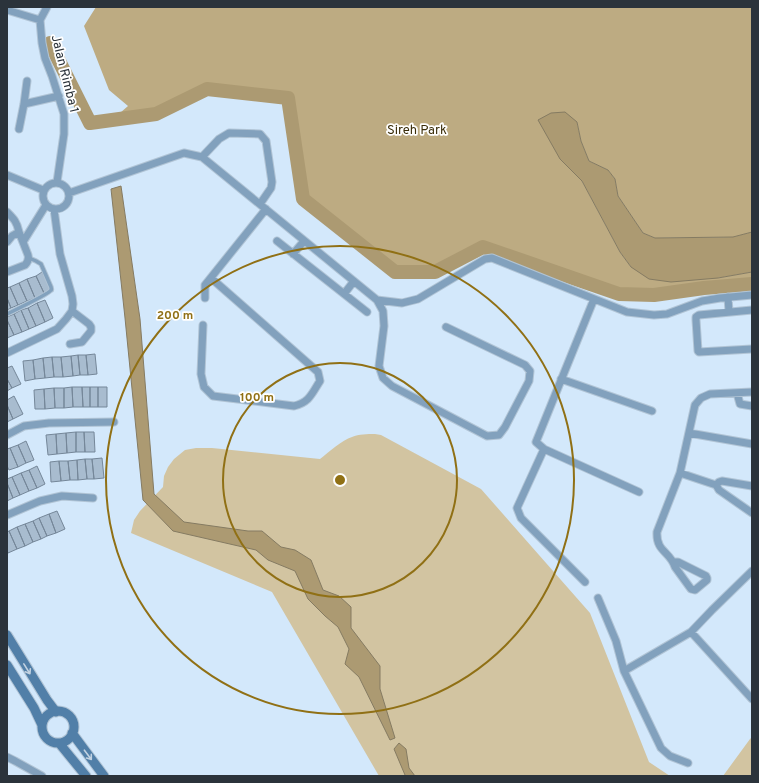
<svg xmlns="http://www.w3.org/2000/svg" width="759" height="783" font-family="Overpass,sans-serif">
<rect width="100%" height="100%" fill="#d3e8fb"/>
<path fill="#d2c4a1" d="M375,434L381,435L481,489L590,613L649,762L670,776H379L272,592L131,533L134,520L140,511L163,487L164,476L168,467L174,459L185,450L196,448H212L320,459C329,452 342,440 352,437C359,434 367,434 375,434Z
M752,737V776H723L750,739Z"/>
<path fill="#bdab82" d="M96,7H752V232L734,237L655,238L643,233L618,196L615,179L608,170L589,161L581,141L577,122L560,159L582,181L620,252L631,267L718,278L752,272V284L704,288L654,295L619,294L483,247L435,272H395L303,199L288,98L207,89L156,114L112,120L128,106L109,90L84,26Z"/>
<path fill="#ac9a72" stroke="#857b62" d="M565,112L577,122L581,141L589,161L608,170L615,179L618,196L643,233L655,238L733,237L752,232V272L718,278L671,282L649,279L631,267L620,252L582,181L560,159L538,120L551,113Z
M121,186L140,319L154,494L184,522L248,531H262L281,547L295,550L311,560L323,590L339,596L351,607V628L380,666V689L395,738L390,740L359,677L345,664L349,649L338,627L325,616L308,599L295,571L268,560L256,550L173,531L143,500L125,318L111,189Z
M399,743L406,749L409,768L415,776H406L405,775L394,749Z"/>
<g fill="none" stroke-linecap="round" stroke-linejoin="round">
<path stroke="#ac9a72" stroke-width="14" d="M50,43L90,123L156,114L207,89L288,98L303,199L395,272H435L483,247L619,294L654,295L704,288L752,284"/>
</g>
<path fill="#a8bccf" stroke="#758799" d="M42,272L51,289L44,293L36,276Z
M36,276L44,293L35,298L27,279Z
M27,279L35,298L27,301L19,283Z
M19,283L27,301L18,305L10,287Z
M10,287L18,305L11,308L7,298V288Z
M7,298L11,308L7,310Z
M45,300L53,318L45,322L37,303Z
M37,303L45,322L36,326L28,308Z
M28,308L36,326L29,329L21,310Z
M21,310L29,329L22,332L14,314Z
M14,314L22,332L14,335L7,320V317Z
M7,320L14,335L7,338Z
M95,354L97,374L88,375L86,355Z
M78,355H86L88,375H80Z
M78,355L80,375L73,376L71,356Z
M71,356L73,376L63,377L61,357Z
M52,357L54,377L45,378L43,358Z
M52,357H61L63,377H54Z
M43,358L45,378L35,379L33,360Z
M33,360L35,379L25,381L23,361Z
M12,366L21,384L12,388L7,379V368Z
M7,379L12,388L7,391Z
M72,387L73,407L64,408V388Z
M72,387H82L83,407H73Z
M82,387H90V407H83Z
M90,387H98V407H90Z
M98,387H107V407H98Z
M54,388L55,408L45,409L44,389Z
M54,388H64V408H55Z
M44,389L45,409H35L34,390Z
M14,396L23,414L13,419L7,405V400Z
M7,405L13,419L7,422Z
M76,432V452L67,453L66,433Z
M76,432H84L85,452H76Z
M84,432H94L95,452H85Z
M66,433L67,453L57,454L56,434Z
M56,434L57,454L48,455L46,435Z
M26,441L34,460L26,463L18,445Z
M18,445L26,463L18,467L10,448Z
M10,448L18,467L9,470L7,466V449Z
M102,458L104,478L94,479L92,459Z
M85,459L87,479L78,480L77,460Z
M85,459H92L94,479H87Z
M77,460L78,480H70L68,461Z
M59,461L61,481L51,482L50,462Z
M59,461H68L70,480L61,481Z
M37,466L45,484L37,488L29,470Z
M29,470L37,488L29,491L21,473Z
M21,473L29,491L20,495L12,477Z
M12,477L20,495L13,498L7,483V479Z
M7,483L13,498L7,501Z
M57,511L65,529L56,533L49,514Z
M49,514L56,533L47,536L39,518Z
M39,518L47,536L41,539L33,521Z
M33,521L41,539L33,542L25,524Z
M25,524L33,542L25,546L17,527Z
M17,527L25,546L17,549L9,531Z
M9,531L17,549L8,553L7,550V532Z"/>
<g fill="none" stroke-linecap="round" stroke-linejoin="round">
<g stroke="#b1c4d5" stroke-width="5.5">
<path id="lane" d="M7,314C13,311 49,294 51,290C52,290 51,288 51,287L41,264L36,261L29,258"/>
</g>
<g stroke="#b1c4d5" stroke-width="9">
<path id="street" d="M7,10L40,20
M40,20L42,43L45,58L52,76L64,114V134L57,182
M40,20L47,7
M24,104L59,96
M19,129L24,104L27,81
M202,157L219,139L229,133L260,134L266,141L272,182L271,188L260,204
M7,175L43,190
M43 196a13 13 0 1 1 26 0a13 13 0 1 1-26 0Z
M69,193L184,153L202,157L377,300L383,311L384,326L379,366L383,378L392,386L487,436L499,435L505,427L529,381L530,371L525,365L446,327
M7,212C14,219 17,222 19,232
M277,241L367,312
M7,242L12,236L19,232L28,255C29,259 28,262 25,265L7,272
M23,242L46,205
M293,254L304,241
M344,294L354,281
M728,297L729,312
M205,298V285L266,209
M594,299L536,442L544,449L639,492
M377,300L402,303L418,299L485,259L492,258L627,312L654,315L667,314L702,301L720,298L752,295
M752,310L699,315L696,317V320L698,351L699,352L752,349
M203,325L201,374L204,387L213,396L294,406C310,402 312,393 320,381L318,372L211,278
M70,344L82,342L91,331V327L89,324L72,311
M7,353L57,329L66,319L72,311L73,304L72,296L60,254L54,209
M561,379L652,411
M737,393L740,404L752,406
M689,433L752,444
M7,435L24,426L49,423L114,422
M544,449L517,508L521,518L585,582
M680,473L716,485L719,490L752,513
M716,485L719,482L722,481L752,486
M7,515L40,501L62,496L93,498
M674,562H678L706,576L707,578V580L695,590L691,589L675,567C670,551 656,552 657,532L680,473L695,405L701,398L710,394L752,392
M598,598L616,641L624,671L661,748L670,756L688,763
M691,632L752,699
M624,671L691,632L712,610L752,571
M7,757L15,761L42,776"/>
</g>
<g stroke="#b1c4d5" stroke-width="11">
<path id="secondary" d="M7,635L47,700L56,712
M7,665L34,708L42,725
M42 727a16 16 0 1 1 32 0a16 16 0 1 1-32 0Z
M72,733L104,776
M59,743L86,776"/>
</g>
<use href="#lane" stroke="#82a1bd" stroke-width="3.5"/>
<use href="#street" stroke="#82a1bd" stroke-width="7"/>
<use href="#secondary" stroke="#517fa8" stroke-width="9"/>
</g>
<defs><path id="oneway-shaft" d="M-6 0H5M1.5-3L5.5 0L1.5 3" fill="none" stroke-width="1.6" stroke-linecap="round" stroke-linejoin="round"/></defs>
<g stroke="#c2d2e1">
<use href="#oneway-shaft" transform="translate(27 669) rotate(58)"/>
<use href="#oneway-shaft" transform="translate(88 755) rotate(53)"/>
</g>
<g fill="none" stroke="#907015" stroke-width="2">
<circle cx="340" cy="480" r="117"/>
<circle cx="340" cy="480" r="234"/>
</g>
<g text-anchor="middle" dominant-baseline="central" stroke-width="3.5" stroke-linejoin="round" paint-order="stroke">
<g font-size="13" fill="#2b333b" stroke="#fff">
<text transform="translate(64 74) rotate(76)">Jalan Rimba 1</text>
</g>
<g font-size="13" fill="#392c08" stroke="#fff">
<text x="417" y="131">Sireh Park</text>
</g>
</g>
<circle cx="340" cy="480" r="6" fill="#907015" stroke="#fff" stroke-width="2"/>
<g font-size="12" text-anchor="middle" font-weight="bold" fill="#907015" stroke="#fff" stroke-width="3.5" stroke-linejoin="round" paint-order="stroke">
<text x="175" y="319">200 m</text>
<text x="257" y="401">100 m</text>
</g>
<rect width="759" height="783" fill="none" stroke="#2b333b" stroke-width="16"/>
</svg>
